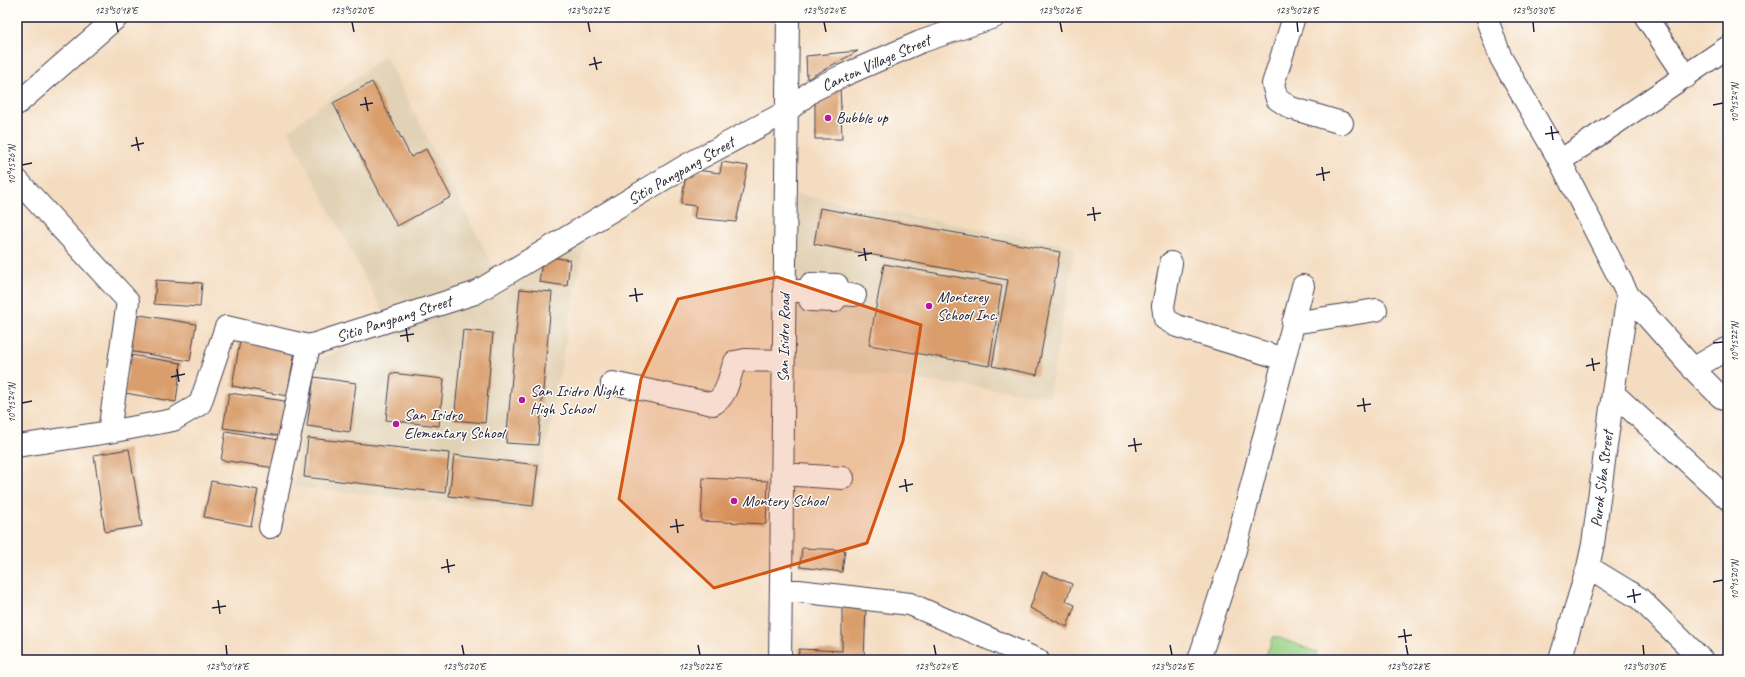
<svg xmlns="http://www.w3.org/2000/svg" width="1745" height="677" font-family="Caveat,sans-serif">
<rect width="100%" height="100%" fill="#fdfcf7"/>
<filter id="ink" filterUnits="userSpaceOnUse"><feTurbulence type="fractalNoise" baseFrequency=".025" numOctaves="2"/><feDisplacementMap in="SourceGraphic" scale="8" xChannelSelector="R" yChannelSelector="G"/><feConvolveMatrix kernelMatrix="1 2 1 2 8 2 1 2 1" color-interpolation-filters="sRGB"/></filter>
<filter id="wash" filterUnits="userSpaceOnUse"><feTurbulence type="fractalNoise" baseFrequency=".012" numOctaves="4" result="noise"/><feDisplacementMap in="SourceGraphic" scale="16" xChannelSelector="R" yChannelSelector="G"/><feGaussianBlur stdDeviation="0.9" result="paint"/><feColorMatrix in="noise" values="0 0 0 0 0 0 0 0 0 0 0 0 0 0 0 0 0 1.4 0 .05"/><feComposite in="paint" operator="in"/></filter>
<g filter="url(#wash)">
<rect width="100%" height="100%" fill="#f4dcc0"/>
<path fill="#e2d2b5" d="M385,55L497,274L384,314L288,131Z
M796,194L1075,247L1049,396L793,365Z
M586,231L534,512L294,487L315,360L427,317L499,295L540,257Z"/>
<path fill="#99d285" stroke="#5e7a60" d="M1274,636L1317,652L1314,660H1264Z"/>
<g id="blocks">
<path fill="#d99e6c" d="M858,51L807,79L806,56Z
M372,82L411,157L426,149L451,197L397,226L333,103Z
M840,84L842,139H815V97Z
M722,162L748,166L736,222L694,218L696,206L681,204L687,169L720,173Z
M820,208L1060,252L1037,375L992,366L1008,280L814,244Z
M543,256L570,260L567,286L539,282Z
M884,264L1002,285L989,366L869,345Z
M156,280L202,283L200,307L154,304Z
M520,289L552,292L538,445L506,443Z
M134,314L196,324L190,361L128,351Z
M463,330L493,333L485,423L454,420Z
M240,341L295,351L287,396L232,386Z
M130,355L181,363L176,402L125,393Z
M391,373L444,379L439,426L386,420Z
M314,377L356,383L350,432L307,426Z
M229,393L285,401L280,436L223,428Z
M226,431L279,440L275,468L221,460Z
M308,438L449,453L445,493L304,477Z
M129,449L142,526L105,532L94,455Z
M454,455L538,465L533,506L449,496Z
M703,478L768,481L766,524L701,521Z
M211,481L258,490L251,526L204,517Z
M802,548L845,550L842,572L800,567Z
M1043,572L1072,584L1066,601L1075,605L1067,627L1030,608Z
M866,606L864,660H798L799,649L842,651V608Z"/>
</g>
</g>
<g filter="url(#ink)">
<use href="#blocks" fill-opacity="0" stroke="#423e4f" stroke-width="1"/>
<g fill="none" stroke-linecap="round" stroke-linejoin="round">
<g stroke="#423e4f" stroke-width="24">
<path id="minor" d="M1294,17L1273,84L1277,99L1291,108L1342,123
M1486,17L1501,58L1560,161L1628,295L1613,393L1593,544L1588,567L1560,660
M1646,17L1686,77
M17,104L117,17
M1560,161L1728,47
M17,180L128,301L109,432
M1171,263L1163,306L1165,319L1177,326L1284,359
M784,291H807L811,284L837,285L840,294L855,295
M807,291L810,300L834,301L840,294
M1628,295L1698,374L1721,397L1728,400
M1293,323L1376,310
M1693,369L1728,348
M612,383L713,404C729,395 728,377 735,362L745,360L783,361
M1613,393L1728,499
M17,446L109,432L173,420L200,404L226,327L309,346L475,293L687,165L786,112L813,90L842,76L920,42L994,17
M782,474L843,478
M270,527L309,346
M1588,567L1639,598L1702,660
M781,589L910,604L1038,660
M780,660L788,17
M1199,660L1235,550L1303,286"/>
</g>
<use href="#minor" stroke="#fff" stroke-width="22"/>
</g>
</g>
<path fill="#d45411" fill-opacity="0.2" stroke="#d45411" stroke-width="3" stroke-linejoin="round" d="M777,277L921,325L903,441L867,543L714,588L619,499L641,379L678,299Z"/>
<path fill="none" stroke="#22223b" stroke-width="1.5" d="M116,22L118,32M352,22L354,32M588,22L590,32M824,22L826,32M1060,22L1062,32M1297,22L1298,32M1533,22L1534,32M594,57L597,70M589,65L602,62M365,97L368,111M360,105L373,103M1713,105L1723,103M1551,126L1553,140M1545,134L1559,132M136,137L139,151M131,146L144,143M22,165L32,163M1322,167L1324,181M1316,175L1330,172M1093,207L1095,221M1087,215L1101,213M864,248L866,261M858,256L872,253M635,288L637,302M629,296L643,294M406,328L408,342M400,336L414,334M1713,343L1723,342M1592,358L1594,371M1586,366L1600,363M177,369L179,382M171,377L185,374M1363,398L1365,412M22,403L32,401M1357,406L1371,404M1134,438L1136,452M1128,446L1142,444M905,479L907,492M899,487L913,484M676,519L678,533M670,527L684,525M447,559L449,573M441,568L455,565M1713,582L1723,580M1633,589L1635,603M1627,597L1641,594M218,600L220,614M212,608L226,606M1404,629L1406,643M1398,637L1412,635M226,645L227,655M462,645L464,655M698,645L700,655M934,645L936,655M1170,645L1172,655M1406,645L1408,655M1643,645L1644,655"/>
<g fill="#b5179e" stroke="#fdfcf7" stroke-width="1.5">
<circle cx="828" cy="118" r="4"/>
<circle cx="929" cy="306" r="4"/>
<circle cx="522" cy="400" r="4"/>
<circle cx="396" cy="424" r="4"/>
<circle cx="734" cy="501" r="4"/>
</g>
<g text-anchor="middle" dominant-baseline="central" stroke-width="3" stroke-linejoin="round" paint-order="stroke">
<g font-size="16" fill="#22223b" stroke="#fdfcf7">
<text transform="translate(876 63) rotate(-24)">Canton Village Street</text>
<text transform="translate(681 171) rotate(-30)">Sitio Pangpang Street</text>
<text transform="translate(394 319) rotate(-18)">Sitio Pangpang Street</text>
<text transform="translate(784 338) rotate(-89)">San Isidro Road</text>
<text transform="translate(1602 479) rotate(-83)">Purok Siba Street</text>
</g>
<g font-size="16" fill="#22223b" stroke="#fdfcf7" text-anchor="start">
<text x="836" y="118">Bubble up</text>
<text x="937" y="297">Monterey<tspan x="937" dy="18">School Inc.</tspan></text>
<text x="530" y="391">San Isidro Night<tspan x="530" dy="18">High School</tspan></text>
<text x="404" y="415">San Isidro<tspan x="404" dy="18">Elementary School</tspan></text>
<text x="742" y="501">Montery School</text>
</g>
</g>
<rect width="1745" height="677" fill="none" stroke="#fdfcf7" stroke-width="44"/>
<rect x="22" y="22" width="1701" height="633" fill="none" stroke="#22223b" stroke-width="1.5"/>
<g font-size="10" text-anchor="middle" fill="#22223b">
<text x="116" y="14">123°50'18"E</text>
<text x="352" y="14">123°50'20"E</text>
<text x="588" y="14">123°50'22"E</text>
<text x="824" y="14">123°50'24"E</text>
<text x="1060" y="14">123°50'26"E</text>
<text x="1297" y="14">123°50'28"E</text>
<text x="1533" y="14">123°50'30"E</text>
<text transform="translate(1734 103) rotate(-90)" y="4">10°15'24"N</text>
<text transform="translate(11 165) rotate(-90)" y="4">10°15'26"N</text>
<text transform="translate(1734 342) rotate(-90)" y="4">10°15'22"N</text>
<text transform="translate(11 403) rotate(-90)" y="4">10°15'24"N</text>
<text transform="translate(1734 580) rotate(-90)" y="4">10°15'20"N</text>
<text x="227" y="670">123°50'18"E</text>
<text x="464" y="670">123°50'20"E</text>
<text x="700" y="670">123°50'22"E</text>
<text x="936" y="670">123°50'24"E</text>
<text x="1172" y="670">123°50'26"E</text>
<text x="1408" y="670">123°50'28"E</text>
<text x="1644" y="670">123°50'30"E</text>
</g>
</svg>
